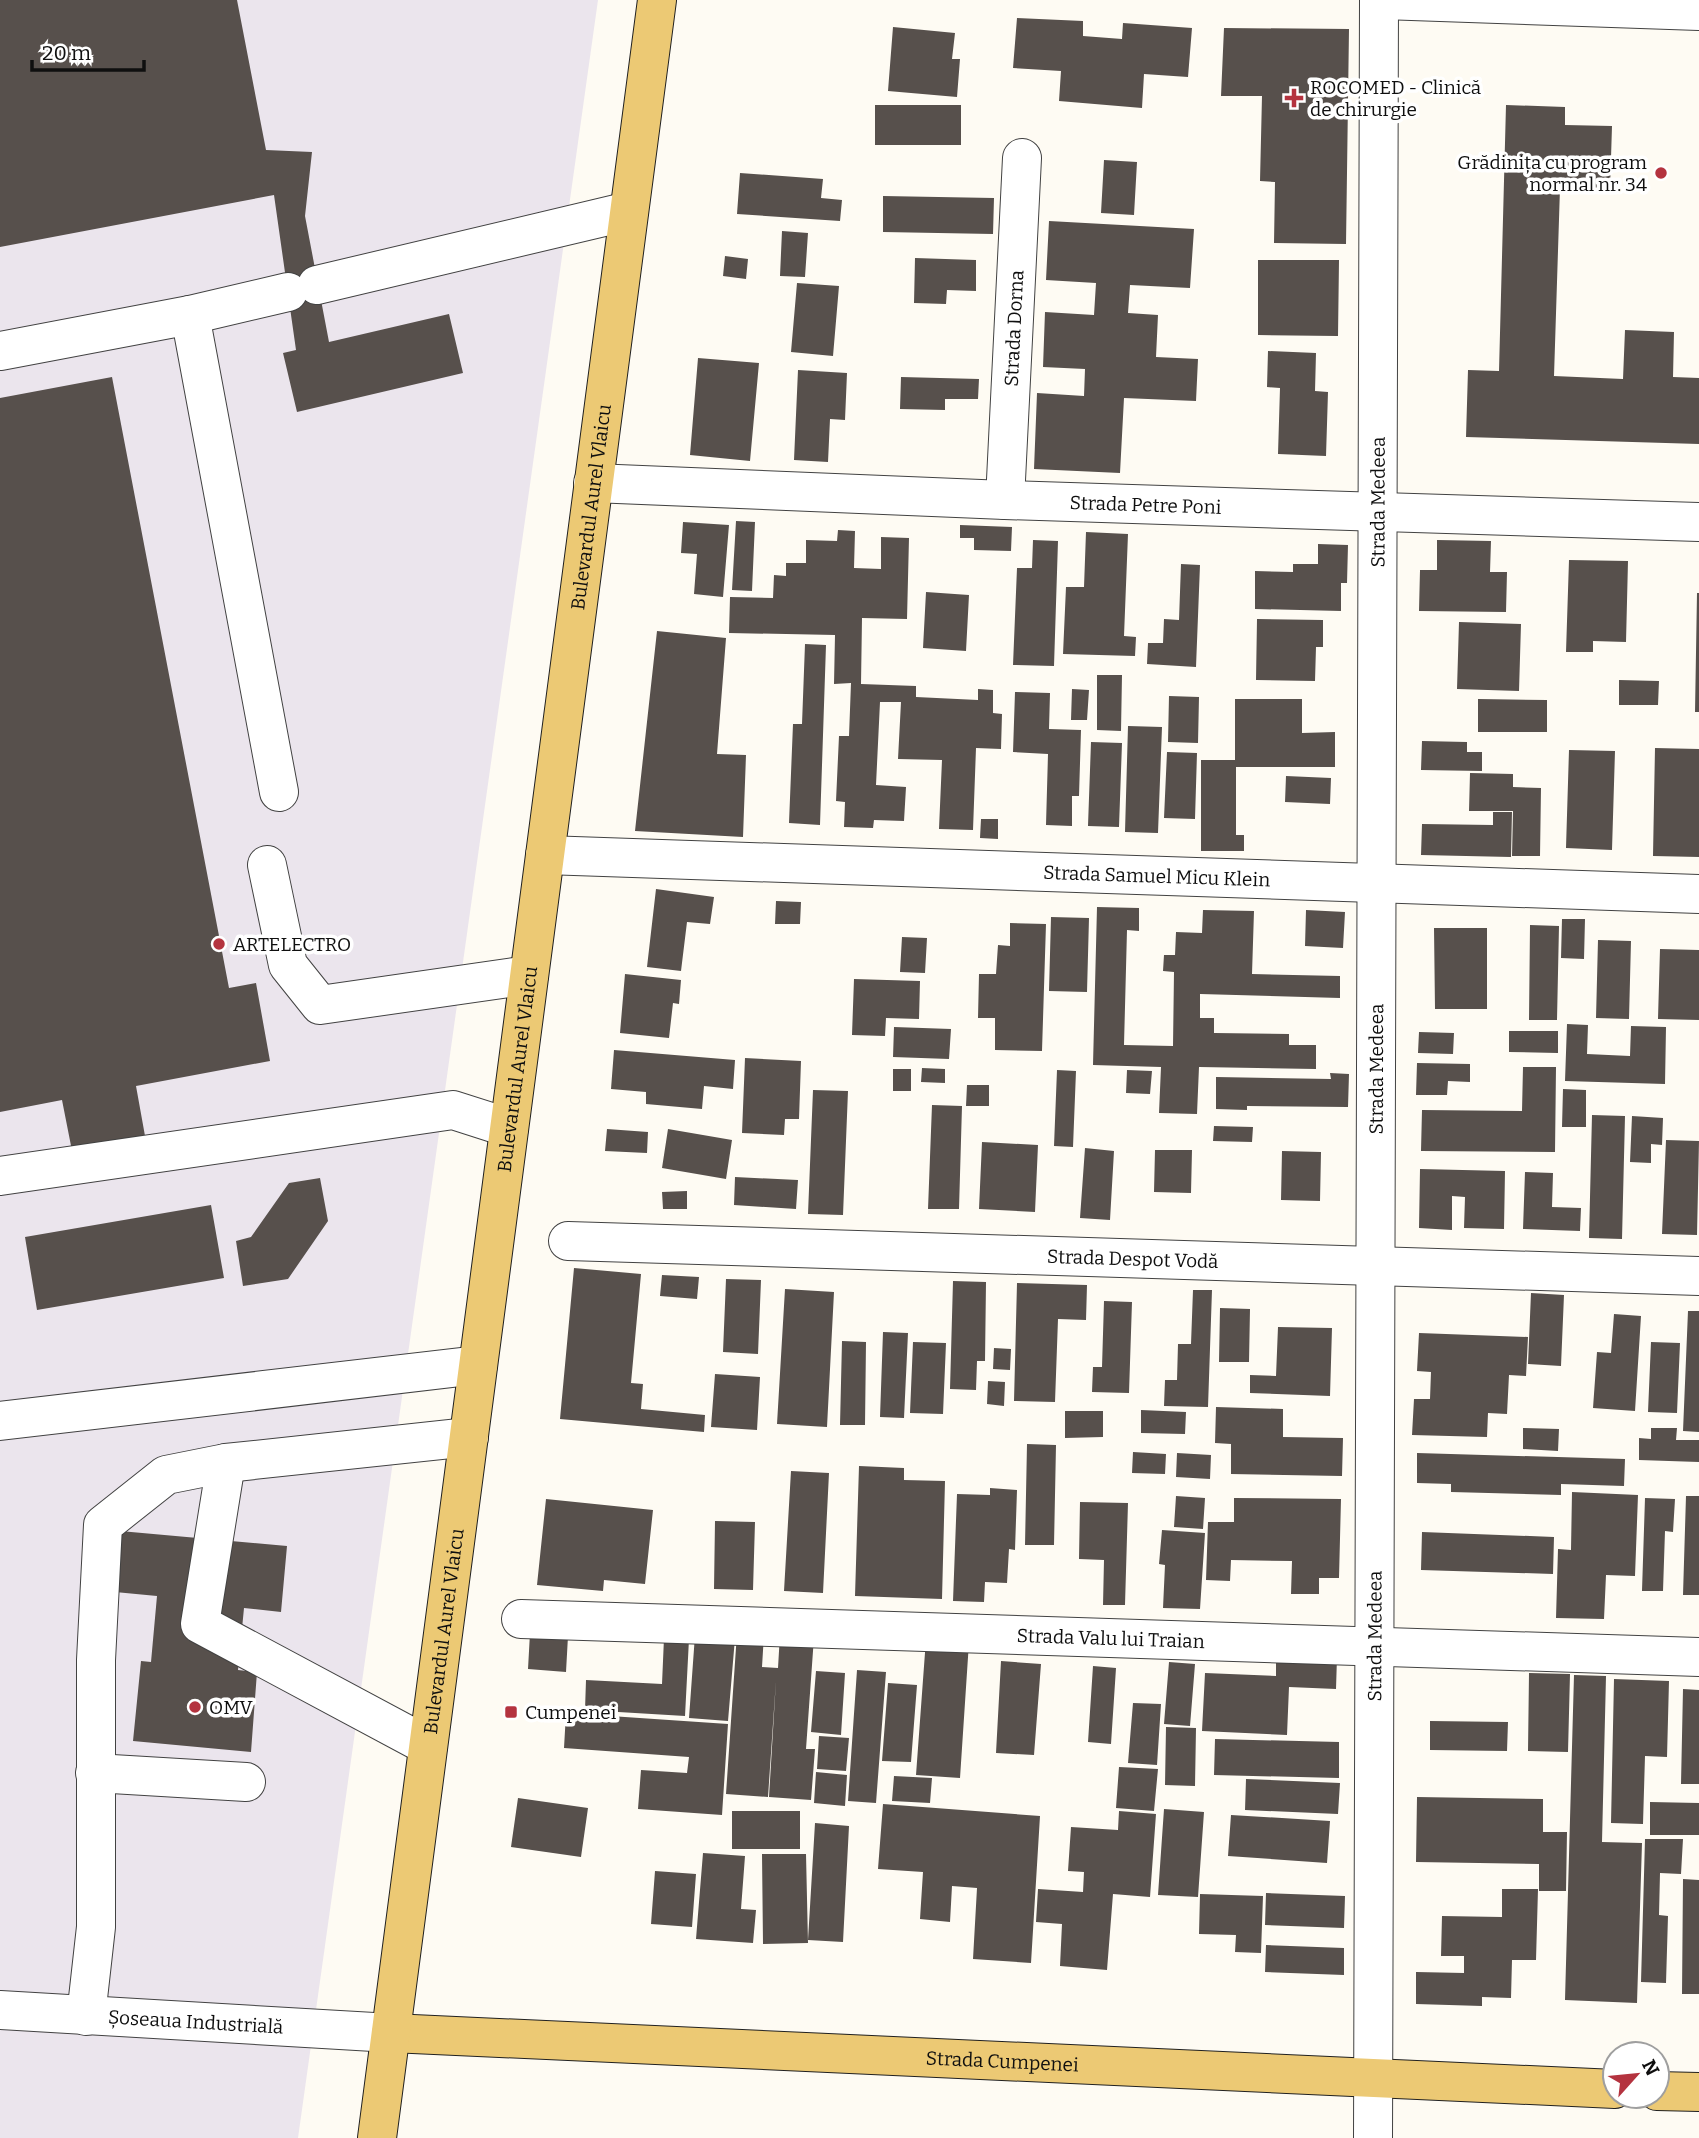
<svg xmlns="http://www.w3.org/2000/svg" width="1699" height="2138" font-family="Bitter,serif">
<rect width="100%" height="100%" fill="#fefbf3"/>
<path fill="#ebe5ed" d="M0,0H598L298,2138H0Z"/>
<path fill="#57504c" d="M0,0H237L266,150L312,152L305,216L329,342L449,314L463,373L297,412L283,353L296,350L274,195L0,247Z
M1017,18L1083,21V36L1122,39L1123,23L1192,28L1188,77L1144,74L1142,108L1059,101L1061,71L1013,68Z
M893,27L955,33L952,59H960L957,97L888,91Z
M1224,28L1349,29L1346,244L1274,243L1275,182L1260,181L1262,96H1221Z
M875,105H961V145H875Z
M1506,105L1565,107V125L1612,126L1610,190L1560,188L1554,376L1623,379L1625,330L1674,332L1673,377L1699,378V444L1466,437L1468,370L1499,371Z
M1104,160L1137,162L1134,215L1101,213Z
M740,173L823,179L821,198L842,200L840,221L737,214Z
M883,196L994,198L993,234L883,232Z
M1049,221L1194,229L1190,288L1130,285L1128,313L1158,315L1156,357L1198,359L1196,401L1124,398L1120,473L1034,469L1037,393L1084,396L1085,369L1043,367L1045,312L1094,315L1096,283L1046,280Z
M782,231L808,233L805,277L780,276Z
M725,256L748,259L746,279L723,276Z
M915,258L976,260V291L947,290L946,304L914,303Z
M1258,260H1339L1338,336L1258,335Z
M797,283L839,286L833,356L791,352Z
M1268,351L1316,353L1315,391L1328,392L1326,456L1278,454L1280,388L1267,387Z
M698,358L759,363L750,461L690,455Z
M798,370L847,373L845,420L830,419L828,462L794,460Z
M112,377L229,988L256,983L270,1061L136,1086L147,1147L74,1161L62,1100L0,1112V398Z
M901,377L979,379L978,399H945V410L900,409Z
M736,521L755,522L752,591L732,590Z
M683,522L729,525L723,597L694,594L697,554L681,553Z
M960,525L1012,527L1011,551L974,550V538H960Z
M838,530L855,531L854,568L881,569V537L909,538L907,619L862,618L861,684L916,686V697L978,700V689L993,690V713L1002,714L1001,749L976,748L973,830L939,829L942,760L898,759L901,702H880L876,785L906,787L904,821L874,820L873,828L844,827L845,802L836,801L839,736H849L851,683L834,684L835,635L729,633L730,597L773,598L774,575L786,576V563H806V540L837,541Z
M1086,532L1128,534L1124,636L1136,637L1135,656L1063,654L1066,587H1084Z
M1033,540L1058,541L1054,666L1013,665L1017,568H1032Z
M1437,540L1491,541L1490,572H1507L1506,612L1419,611L1420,570H1437Z
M1318,544L1348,545L1347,583H1341V611L1255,609V571L1293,572V564H1318Z
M1569,560L1628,561L1626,642L1593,641V652H1566Z
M1181,564L1200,565L1196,667L1147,664L1148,643H1163L1164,619L1179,620Z
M926,592L969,595L966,651L923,648Z
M1697,593H1699V712H1695Z
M1257,619L1323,620V647H1316L1315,681L1256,680Z
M1459,622L1521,624L1519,691L1457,689Z
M657,631L726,638L717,754L746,755L743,837L635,831Z
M805,644L826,645L820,825L789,823L793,724H802Z
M1097,675H1122L1121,731L1097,730Z
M1619,680L1659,681L1658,705H1619Z
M1072,689L1089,690L1087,720H1071Z
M1015,692L1050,693L1049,729L1081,730L1079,796H1072V826L1046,825L1048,754L1013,752Z
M1169,696L1199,697L1198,743L1168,742Z
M1235,699H1302V733L1335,732V767H1236V835H1244V851H1201V760H1235Z
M1478,699L1547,700V732H1478Z
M1128,726L1162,727L1158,833L1125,832Z
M1422,741L1467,742V752H1482V771L1421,770Z
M1091,742L1122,743L1119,827L1088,826Z
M1655,748L1699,749V857L1653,856Z
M1569,750L1615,751L1612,850L1566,848Z
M1167,752L1197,753L1195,819L1164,818Z
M1470,773L1513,774V787L1541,788L1540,856H1512L1513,811H1469Z
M1286,776L1331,778L1330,804L1285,802Z
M1493,812H1512L1511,857L1421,855L1422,824L1493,825Z
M981,819H998V839L980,838Z
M656,889L714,897L710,924L687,922L681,971L647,967Z
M776,901L801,902L800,924H775Z
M1097,907L1139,908V931L1127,930L1124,1045L1173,1046L1174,972L1163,971L1164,955H1175L1176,932L1202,933L1203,910L1254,911L1252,974L1340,976V998L1200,994V1018H1214V1033L1289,1034V1045H1316V1069L1199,1067L1197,1114L1159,1113L1161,1067L1093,1065Z
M1306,910L1345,912L1343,948L1305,946Z
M1051,917L1089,918L1087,992L1049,991Z
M1562,919H1585L1584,959L1561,958Z
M1010,923L1046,924L1042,1051L995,1050V1018H978L979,974H996L998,945L1010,946Z
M1530,925L1559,926L1557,1020H1529Z
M1434,928H1487V1009H1435Z
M902,937L927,938L925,973L900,972Z
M1598,940L1631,941L1629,1019L1596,1018Z
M1660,949L1699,950V1020L1658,1019Z
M625,974L681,980L679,1004L673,1003L669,1038L620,1033Z
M854,979L920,981L919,1019L886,1018L885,1036L852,1035Z
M1567,1024L1588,1025L1587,1054L1630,1056L1631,1026L1666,1027L1665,1084L1565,1081Z
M894,1027L951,1029L949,1059L893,1057Z
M1509,1031H1558V1053L1509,1052Z
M1419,1032L1454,1033L1453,1054L1418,1053Z
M614,1050L735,1060L733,1089L704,1086L702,1109L646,1104V1092L611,1089Z
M745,1058L801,1061L799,1119H785L784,1135L742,1133Z
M1417,1063L1470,1064V1082L1448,1081L1447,1095H1416Z
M1523,1067H1556L1555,1152L1421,1151L1422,1110L1522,1111Z
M922,1068L945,1069V1083L921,1082Z
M893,1069H911V1091H893Z
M1057,1070L1076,1071L1073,1147L1054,1146Z
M1127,1070L1152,1071L1150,1094L1126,1093Z
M1330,1073L1349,1074L1348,1107L1247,1106V1110L1216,1109V1077L1331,1079Z
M967,1085H989V1106H966Z
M1563,1089L1586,1090V1127H1562Z
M813,1090L848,1091L843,1215L808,1214Z
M932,1105L962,1106L959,1209H928Z
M1592,1115L1625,1116L1622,1239L1589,1238Z
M1632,1116L1663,1118L1662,1145L1651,1144V1163L1630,1162Z
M1214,1126L1253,1127L1252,1142L1213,1141Z
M607,1129L648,1132L647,1153L605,1151Z
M668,1129L732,1140L726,1179L662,1168Z
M1666,1140L1699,1141L1697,1235L1662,1234Z
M982,1142L1038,1145L1035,1212L979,1209Z
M1085,1148L1114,1151L1110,1220L1080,1218Z
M1155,1150H1192L1191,1193L1154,1192Z
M1282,1151L1321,1152L1320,1201L1281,1200Z
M1420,1169L1505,1171L1504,1229L1464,1228L1465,1197L1452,1196V1230L1419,1228Z
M1525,1172L1553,1173L1552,1207L1581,1208L1580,1231L1523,1229Z
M735,1177L798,1180L796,1209L734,1205Z
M320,1178L328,1221L288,1279L243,1286L236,1241L251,1237L289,1183Z
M687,1191V1209H663L662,1192Z
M211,1205L224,1278L37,1310L25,1237Z
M574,1268L641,1274L631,1383L643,1384L641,1409L705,1415L704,1432L560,1419Z
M662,1275L699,1277L697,1299L660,1296Z
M726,1279L761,1280L758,1354L723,1352Z
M953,1281L986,1282L985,1361H977L976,1390L950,1389Z
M1017,1283L1087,1285L1086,1320L1058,1319L1055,1402L1014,1401Z
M785,1289L834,1292L827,1427L777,1424Z
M1193,1290H1212L1208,1407L1164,1406L1165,1380H1177L1178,1344H1191Z
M1531,1293L1564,1295L1561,1366L1528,1364Z
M1104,1301L1132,1302L1129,1393L1092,1392L1093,1367H1102Z
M1220,1308L1250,1309L1249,1362H1219Z
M1688,1311H1699V1432L1683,1431Z
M1614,1314L1641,1316L1635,1411L1593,1408L1597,1352L1611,1353Z
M1278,1327L1332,1328L1330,1396L1250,1393V1375L1276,1376Z
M883,1332L908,1333L904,1418L880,1417Z
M1419,1333L1528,1337L1526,1376L1509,1375L1507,1414L1488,1413L1487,1437L1412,1435L1414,1399H1430L1431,1372L1417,1371Z
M842,1341L866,1342L865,1425H840Z
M913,1342L946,1343L943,1414L910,1413Z
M1651,1342L1680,1343L1677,1413L1648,1412Z
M994,1348L1011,1349L1010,1370L993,1369Z
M715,1374L760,1377L757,1430L711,1427Z
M988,1381L1005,1382L1004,1406L987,1404Z
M1216,1407L1283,1409V1437L1343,1438L1342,1476L1231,1474V1444L1215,1443Z
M1141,1410L1186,1412L1185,1434L1141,1433Z
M1065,1411H1103V1437L1065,1438Z
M1523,1428L1559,1429L1558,1451L1523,1449Z
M1651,1428H1677L1676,1440H1699V1462L1639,1460V1438L1651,1439Z
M1027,1444L1056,1445L1054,1545H1025Z
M1133,1452L1166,1454L1165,1474L1132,1473Z
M1177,1453L1211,1455L1210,1479L1176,1477Z
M1417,1453L1625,1459L1624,1486L1561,1484V1495L1451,1492V1484L1417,1483Z
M859,1466L904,1468V1480L945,1481L942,1599L855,1596Z
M791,1471L829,1473L823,1593L784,1591Z
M990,1488L1017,1490L1015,1550L1009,1549L1007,1583L985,1582L984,1602L953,1601L957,1494L990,1495Z
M1572,1492L1638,1495L1635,1576L1606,1575L1604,1619L1556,1618L1558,1549L1571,1550Z
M1176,1496L1205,1498L1203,1529L1174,1527Z
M1686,1496H1699V1595H1683Z
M1234,1498L1341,1499L1339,1578H1319V1594H1291L1292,1561L1231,1560L1230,1581L1206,1580L1208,1522H1234Z
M1645,1498L1675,1499L1673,1532L1665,1531L1663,1591H1642Z
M546,1499L653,1510L645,1584L604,1580L603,1591L537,1585Z
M1080,1502L1128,1503L1125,1605H1103L1104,1560L1079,1559Z
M715,1521L755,1522L753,1590L714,1589Z
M1162,1530L1205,1533L1200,1609L1163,1608L1165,1565L1159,1564Z
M120,1531L287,1546L281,1612L244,1608L238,1670L257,1672L251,1752L133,1741L141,1661L151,1662L157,1596L115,1592Z
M1422,1532L1554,1537L1553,1574L1421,1570Z
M530,1633L568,1636L566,1672L528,1669Z
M737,1633L764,1634L762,1667L778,1668L780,1634L814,1637L806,1749H815L811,1800L769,1797L776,1680L768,1797L726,1794Z
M695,1635L735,1638L728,1721L689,1718Z
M664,1638L689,1639L685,1716L585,1710L586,1680L662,1684Z
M926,1639L969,1642L960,1778L916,1775Z
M1276,1654L1337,1657L1336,1689L1289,1687L1287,1735L1202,1731L1205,1673L1276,1676Z
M1001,1661L1041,1664L1034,1755L996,1753Z
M1169,1662L1195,1664L1190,1726L1164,1724Z
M1093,1666L1116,1668L1111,1744L1088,1742Z
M857,1670L886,1672L876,1803L848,1801Z
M816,1671L845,1673L841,1735L811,1732Z
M1529,1673L1570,1674L1568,1752L1528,1751Z
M1574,1675L1606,1676L1602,1842L1642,1843L1637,2003L1565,2000Z
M1614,1679L1669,1681L1667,1757L1645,1756L1643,1824L1611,1823Z
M888,1683L917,1685L911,1762L882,1761Z
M1683,1689L1699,1690V1784H1681Z
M1133,1703L1161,1704L1157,1765L1128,1763Z
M566,1713L728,1724L722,1815L638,1809L641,1770L687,1773L689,1757L564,1748Z
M1430,1721L1508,1722L1507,1751L1430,1750Z
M1166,1727L1196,1728L1195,1786L1165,1785Z
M819,1736L849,1738L846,1771L817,1769Z
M1215,1739L1339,1742V1778L1214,1775Z
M1119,1767L1158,1769L1154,1811L1116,1808Z
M816,1772L847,1775L845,1806L814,1803Z
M894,1776L932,1778L930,1803L892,1801Z
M1246,1779L1340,1783L1338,1814L1245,1810Z
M1417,1797L1543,1799V1832H1567L1566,1891H1539V1864L1416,1862Z
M518,1798L588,1808L581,1857L511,1847Z
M1650,1802L1699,1803V1835H1650Z
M883,1804L1040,1816L1031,1963L973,1959L977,1888L952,1886L950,1922L920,1919L923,1872L878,1869Z
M1164,1809L1204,1812L1198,1897L1158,1895Z
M732,1811H800V1849H732Z
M1119,1811L1156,1814L1150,1897L1113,1894L1107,1970L1060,1966L1062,1924L1036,1922L1038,1889L1083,1892L1084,1872L1068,1871L1071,1827L1118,1830Z
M1231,1815L1330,1821L1327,1863L1228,1856Z
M815,1823L849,1826L843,1942L808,1940Z
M1645,1839H1683L1681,1874L1660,1873L1659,1915L1668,1916L1666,1983L1641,1982Z
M703,1853L745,1856L741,1909L756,1910L753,1943L696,1939Z
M762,1854H806L808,1943L763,1944Z
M655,1871L696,1874L692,1927L651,1924Z
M1683,1879L1699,1880V1994H1682Z
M1502,1889H1538L1536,1960H1512L1511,1998L1482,1997V2006L1416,2004V1972L1464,1973V1956H1441L1442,1916L1502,1917Z
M1266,1893L1345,1896L1344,1928L1265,1925Z
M1200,1894L1263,1896L1261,1953L1235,1952L1236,1935L1199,1934Z
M1266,1945L1344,1948V1975L1265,1972Z"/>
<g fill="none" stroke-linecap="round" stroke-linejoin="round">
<g stroke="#424242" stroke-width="40">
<g id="minor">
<path d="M1383,0L1699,11"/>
<path d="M317,285L629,211"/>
<path d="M190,315L279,792"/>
<path d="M0,351L190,315L288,292"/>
<path id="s1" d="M593,483L1005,500L1699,522"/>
<path id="s2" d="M1005,500L1022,158"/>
<path id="s3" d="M545,855L1699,894"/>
<path d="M267,865L288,965L320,1005L529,975"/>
<path d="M0,1176L453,1110L509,1128"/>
<path id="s4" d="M568,1241L1699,1276"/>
<path d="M0,1421L478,1365"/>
<path d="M226,1463L200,1624L428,1746"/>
<path id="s5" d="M521,1619L1699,1657"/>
<path d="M95,1773L246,1782"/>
<path id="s6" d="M0,2010L391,2033"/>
<path d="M86,2016L96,1927V1660L103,1525L166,1475L226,1463L469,1437"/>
<path id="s7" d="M1373,2138L1379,0"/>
</g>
</g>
<g stroke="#202020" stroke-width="40">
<g id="major">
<path id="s8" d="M391,2033L1615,2089"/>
<path d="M1657,2091L1699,2092"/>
<path id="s9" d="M377,2138L657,0"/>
</g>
</g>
<use href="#minor" stroke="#fff" stroke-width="38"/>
<use href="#major" stroke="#ecc974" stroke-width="38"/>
</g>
<g fill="#b4333f" stroke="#fff" stroke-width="2.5">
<path d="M1290.5 87.5h7v7h7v7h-7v7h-7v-7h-7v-7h7z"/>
<circle cx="1661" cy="173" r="7"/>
<circle cx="219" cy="944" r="7"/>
<circle cx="195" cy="1707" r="7"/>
<rect x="504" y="1705" width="14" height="14" rx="3.5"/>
</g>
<g text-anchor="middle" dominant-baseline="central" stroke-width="7" stroke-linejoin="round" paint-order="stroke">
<g font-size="19" fill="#0f0f0f" stroke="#fff" text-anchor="start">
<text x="1310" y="87">ROCOMED - Clinică<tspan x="1310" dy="22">de chirurgie</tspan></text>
<text x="1647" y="162" text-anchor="end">Grădinița cu program<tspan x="1647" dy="22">normal nr. 34</tspan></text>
<text x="233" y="944">ARTELECTRO</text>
<text x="209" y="1707">OMV</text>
<text x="525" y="1712">Cumpenei</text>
</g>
<g font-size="19" fill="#0f0f0f" stroke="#fff">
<text stroke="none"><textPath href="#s2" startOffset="172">Strada Dorna</textPath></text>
<text stroke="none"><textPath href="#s7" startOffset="1636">Strada Medeea</textPath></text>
<text stroke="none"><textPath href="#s1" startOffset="553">Strada Petre Poni</textPath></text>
<text stroke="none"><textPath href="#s9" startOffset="1645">Bulevardul Aurel Vlaicu</textPath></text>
<text stroke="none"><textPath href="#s3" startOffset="612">Strada Samuel Micu Klein</textPath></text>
<text stroke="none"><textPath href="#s9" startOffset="1078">Bulevardul Aurel Vlaicu</textPath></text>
<text stroke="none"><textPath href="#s7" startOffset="1069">Strada Medeea</textPath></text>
<text stroke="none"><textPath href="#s4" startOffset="565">Strada Despot Vodă</textPath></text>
<text stroke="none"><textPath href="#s9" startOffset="511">Bulevardul Aurel Vlaicu</textPath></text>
<text stroke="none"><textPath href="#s7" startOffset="502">Strada Medeea</textPath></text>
<text stroke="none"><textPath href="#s5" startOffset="590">Strada Valu lui Traian</textPath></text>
<text stroke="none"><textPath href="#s6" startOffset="196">Șoseaua Industrială</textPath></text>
<text stroke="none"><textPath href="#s8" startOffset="612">Strada Cumpenei</textPath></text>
</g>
</g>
<g transform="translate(1636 2075) rotate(63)"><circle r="33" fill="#ffffff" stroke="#9f9f9f" stroke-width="2"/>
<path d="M0-5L12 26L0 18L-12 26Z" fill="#b4333f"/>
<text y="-10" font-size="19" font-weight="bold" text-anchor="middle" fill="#0f0f0f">N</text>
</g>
<path d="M32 60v10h112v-10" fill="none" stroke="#0f0f0f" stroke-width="3.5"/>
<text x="42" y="60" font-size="21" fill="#0f0f0f" stroke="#ffffff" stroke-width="5" paint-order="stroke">20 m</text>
</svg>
